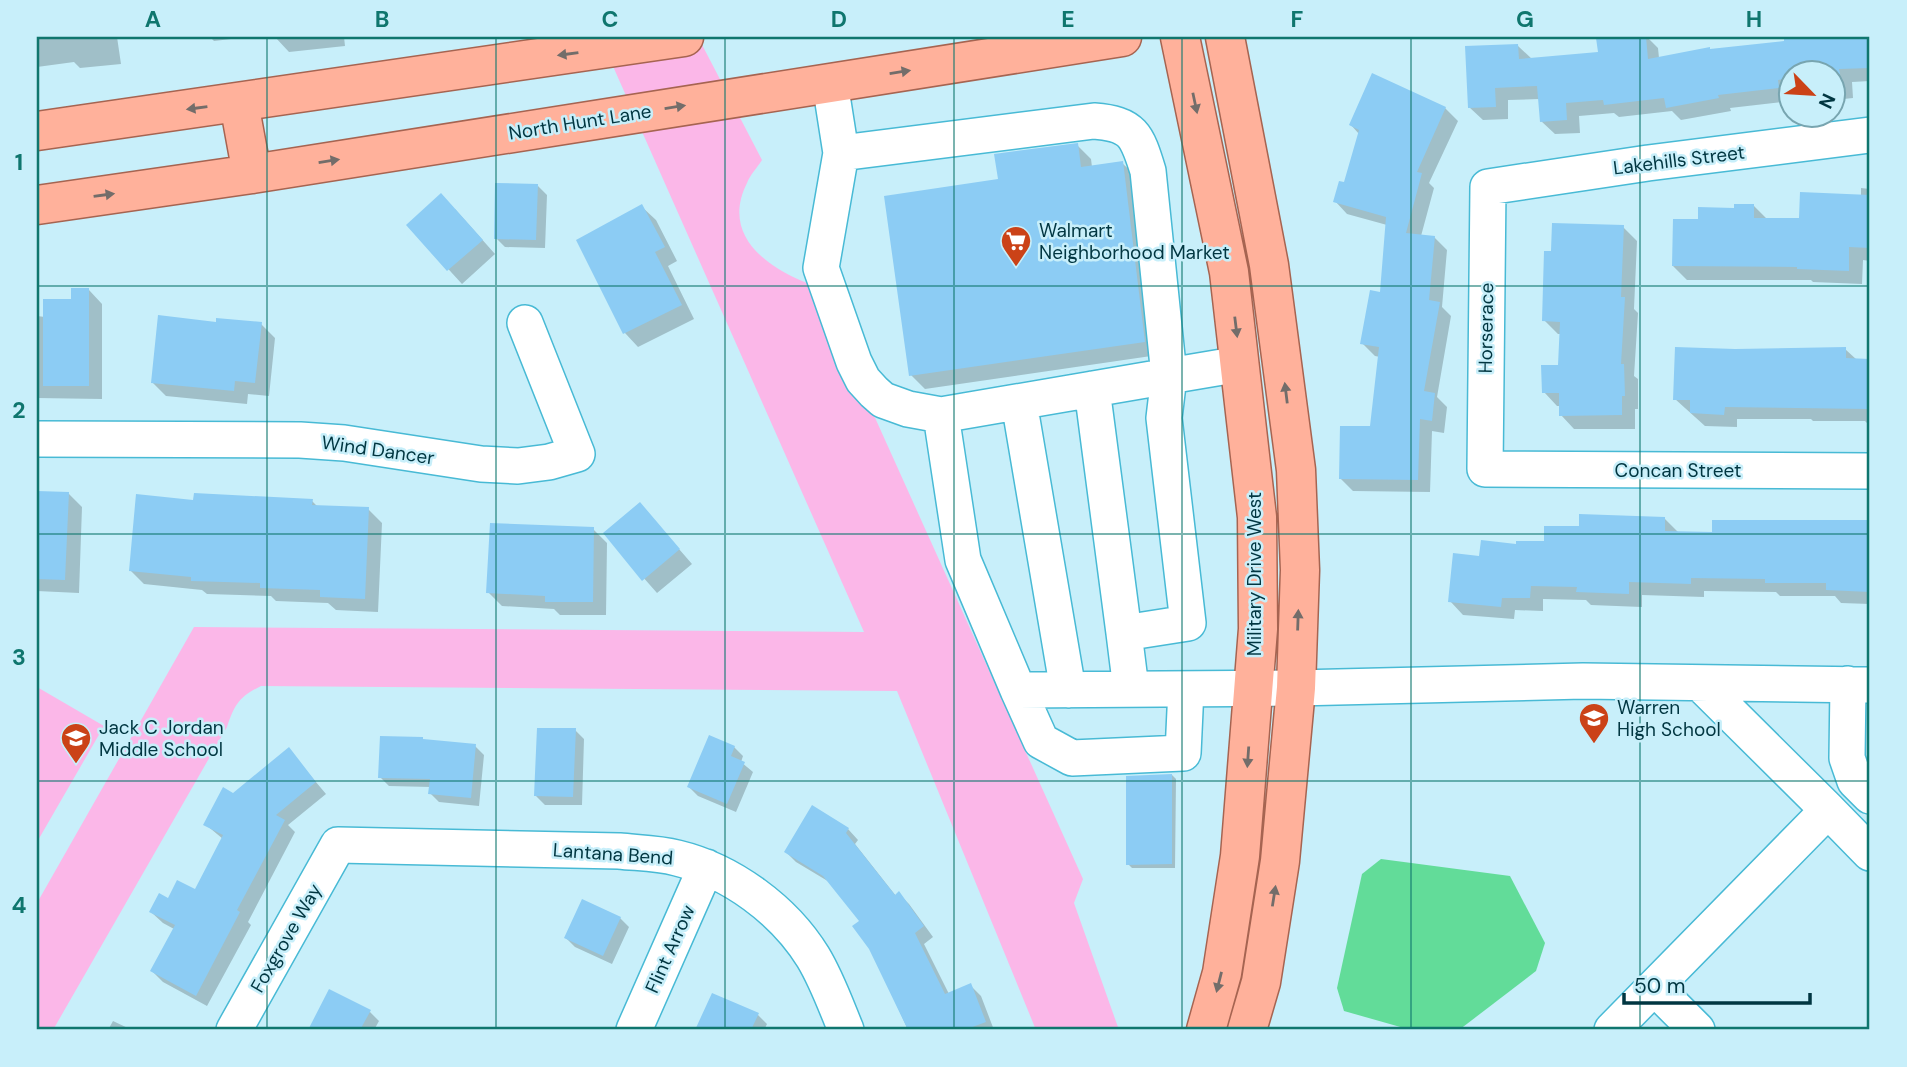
<svg xmlns="http://www.w3.org/2000/svg" width="1907" height="1067" font-family="'DM Sans',sans-serif">
<rect width="100%" height="100%" fill="#c8effa"/>
<path fill="#fbb7e8" d="M600,37H698L762,160C757,168 750,175 747,183C721,235 766,267 809,284L872,411L1083,879L1074,903L1119,1030H1036L897,691L261,686C239,697 235,704 227,727L53,1030H37V903L194,627L864,632Z
M37,687L104,726L37,842Z"/>
<path fill="#62dc99" d="M1381,859L1510,876L1545,943L1536,971L1459,1030H1411L1344,1011L1337,988L1362,874Z"/>
<path fill="#0003" d="M37,37H117L121,64L80,68L74,62L37,67Z
M210,37H248L214,41Z
M275,37H344L345,46L289,52Z
M1626,37H1647L1658,48L1659,58L1786,42V37H1870V81L1852,82L1853,98L1834,100V74H1792V101L1730,108L1731,111L1681,120L1672,111L1619,117L1614,113L1579,116L1580,133L1555,134L1541,121L1540,99L1508,100V119L1483,120L1469,107L1518,46L1532,59L1600,54L1598,40Z
M1373,76L1445,108L1458,121L1429,183L1434,188L1421,236L1434,237L1447,250L1442,307L1451,316L1437,397L1447,407L1444,433L1432,431L1430,492L1353,491L1340,478L1371,428L1380,357L1375,356L1362,343L1382,294L1387,225L1347,214L1335,201L1345,184L1359,134L1351,125Z
M1077,145L1091,159L1092,167L1122,163L1136,176L1158,355L925,389L911,375L1000,180Z
M538,186L547,195L545,248L505,247L496,238Z
M1861,188L1870,189V261L1863,260L1862,284L1813,282L1811,280H1687L1673,266L1700,221L1754,206L1768,220L1801,219L1861,196Z
M642,207L656,220L677,261L668,266L694,319L638,347L625,333L578,241Z
M455,209L495,254L462,284L408,225Z
M1623,227L1637,241L1634,309L1638,313L1634,376L1638,379V409H1635V429H1574L1561,415V406H1557L1544,392L1559,366L1561,334H1558L1544,320Z
M89,290L102,304V399L37,398V316L45,317Z
M217,324H261L275,338L269,396L248,394L247,404L166,396L152,382Z
M1845,349L1857,360H1870V426L1865,421H1813L1811,419H1737V427L1705,426L1675,399L1735,350Z
M37,492L69,494L82,507L79,593L37,591Z
M312,501L318,507L368,509L382,523L378,612L336,610L328,603L276,601L271,596L207,594L202,590L144,584L130,570L195,502Z
M640,504L692,564L657,593L605,534Z
M1665,519L1678,532L1714,534V522H1870V604L1841,603L1835,596H1780L1776,592L1704,591V597L1642,595V607L1591,605L1586,600L1543,599V611L1515,610L1514,619L1463,615L1450,601L1480,558L1518,546L1546,543L1580,528Z
M593,529L607,543L606,615H560L554,609L502,606L488,592Z
M575,730L584,739L582,805H545L536,796Z
M475,746L484,755L479,806L439,802L430,793L431,787L389,786L380,777Z
M734,747L743,756L741,762L753,772L736,812L698,796L689,787Z
M289,750L326,794L288,825L295,832L248,922L251,925L207,1006L163,982L152,971L174,929L163,923L151,912L169,900L195,891L223,839L205,824L233,795Z
M1172,775L1176,779L1175,868H1132L1128,864Z
M848,829L858,840L855,844L896,896L899,894L909,904L933,937L924,944L949,994L970,985L981,996L994,1030H908L871,948L861,921L831,883L796,862L786,852Z
M620,918L629,927L612,964L575,947L566,938Z
M713,995L758,1015L767,1024L764,1030H697Z
M370,1012L379,1021L374,1030H313L311,1028Z
M113,1021L132,1030H108Z"/>
<path fill="#8cccf4" d="M1611,37H1646L1648,59L1710,47V49L1784,41V37H1870V68L1839,69L1840,74H1791V78L1778,80L1779,88L1718,95L1719,98L1666,108L1664,98L1604,105L1603,100L1566,103L1567,120L1540,122L1537,86L1495,88L1496,107L1468,108L1465,46L1518,44L1519,59L1598,52L1596,38Z
M1372,73L1446,107L1417,172L1422,173L1406,233L1435,236L1429,300L1440,302L1424,391L1435,393L1432,421L1420,419L1418,480L1339,479L1340,426H1370L1379,347L1360,344L1370,290L1380,292L1386,217L1333,202L1339,181L1344,182L1359,130L1349,125Z
M1078,143L1081,167L1123,161L1145,342L909,376L884,196L998,179L994,154Z
M495,183L538,184L536,240L494,239Z
M1800,192L1870,195V248L1849,247V271L1797,269V267L1672,266L1673,219H1698V207L1734,208V204H1754V218H1799Z
M441,193L483,240L447,271L406,225Z
M642,204L665,247L655,252L682,305L623,334L576,240Z
M1552,223L1624,225L1621,297H1625L1621,364H1624L1625,396H1622V415L1559,416V393H1542L1541,365H1558L1560,322L1542,321L1544,251H1551Z
M71,288H89V386H43V299H71Z
M158,315L216,322V318L262,322L255,383L235,381L234,391L151,383Z
M1675,347L1735,349L1846,347V358L1870,359V409L1725,407L1724,415L1690,413V400H1673Z
M37,491L69,492L65,580L37,579Z
M194,493L313,499L312,505L369,507L365,599L320,597V590L260,588V583L191,581V577L129,571L136,494L193,500Z
M640,502L680,549L642,581L603,533Z
M1579,514L1665,517V531L1712,532V520H1870V592L1826,590V583H1765V579L1691,578V584L1629,582V594L1576,592L1577,587L1531,586L1530,598H1502L1501,607L1448,602L1453,553L1479,556L1481,540L1516,544V541H1544V526H1579Z
M490,523L594,527L593,602H545V596L486,593Z
M537,728H576L573,797L534,796Z
M709,735L735,746L731,756L745,762L727,804L687,787Z
M380,736L423,737V739L476,744L471,798L428,794L430,779L378,778Z
M289,747L316,782L276,815L285,820L237,910L240,912L196,996L150,971L175,925L149,912L159,893L168,898L177,880L195,889L223,835L203,825L223,787L233,793Z
M1172,774V864L1126,865V776Z
M812,805L849,828L846,833L895,895L899,891L924,926L915,933L945,994L971,983L986,1022L964,1030H908L869,949L852,926L859,921L823,876L784,852Z
M582,899L621,917L603,956L564,938Z
M329,989L371,1010L360,1030H308Z
M712,993L759,1013L751,1030H695Z"/>
<g fill="none" stroke-linecap="round" stroke-linejoin="round">
<g stroke="#48bad5" stroke-width="38">
<path id="minor" d="M830,83L841,153L821,268L854,362L863,380L874,392L883,400L908,409L941,415L963,560L1018,690L1296,688L1583,681L1870,685
M1870,135L1648,163L1488,187L1485,469L1870,471
M841,153L1094,121C1133,124 1137,135 1148,171L1169,376L941,415
M1092,389L1124,633
M1019,402L1068,690
M37,439L300,440L344,443L481,464L518,466L549,462L577,454L525,323
M1848,684L1847,758L1855,781L1870,796
M1131,689L1124,633L1188,623L1164,418L1169,376L1240,364
M1018,690L1041,741L1072,758L1183,753L1186,689
M1828,810L1870,853
M1655,988L1697,1030
M234,1030L338,845L619,851C638,853 658,853 677,858C731,871 784,910 813,957C827,980 836,1006 846,1030
M634,1030L706,867
M1612,1030L1828,810L1700,683"/>
</g>
<g stroke="#a66451" stroke-width="41">
<path id="major" d="M1180,37L1229,272L1257,517L1258,629L1240,856L1222,973L1206,1030
M1225,37L1269,265L1296,470L1300,570L1296,688L1280,861L1261,982L1247,1030
M239,103L252,174
M37,131L684,37
M37,205L252,174L1122,37"/>
</g>
<use href="#minor" stroke="#fff" stroke-width="35"/>
<use href="#major" stroke="#ffb19b" stroke-width="38"/>
</g>
<defs><path id="oneway-solid" d="M-6-.8H1V-3.2L6.5 0L1 3.2V.8H-6Z" transform="scale(1.75)"/></defs>
<g fill="#736d6a">
<use href="#oneway-solid" transform="translate(568 54) rotate(172)"/>
<use href="#oneway-solid" transform="translate(900 72) rotate(-9)"/>
<use href="#oneway-solid" transform="translate(1195 103) rotate(78)"/>
<use href="#oneway-solid" transform="translate(675 107) rotate(-9)"/>
<use href="#oneway-solid" transform="translate(197 108) rotate(172)"/>
<use href="#oneway-solid" transform="translate(329 161) rotate(-9)"/>
<use href="#oneway-solid" transform="translate(104 195) rotate(-8)"/>
<use href="#oneway-solid" transform="translate(1236 327) rotate(83)"/>
<use href="#oneway-solid" transform="translate(1286 393) rotate(-97)"/>
<use href="#oneway-solid" transform="translate(1298 620) rotate(-88)"/>
<use href="#oneway-solid" transform="translate(1248 757) rotate(94)"/>
<use href="#oneway-solid" transform="translate(1274 896) rotate(-81)"/>
<use href="#oneway-solid" transform="translate(1219 982) rotate(104)"/>
</g>
<path fill="none" stroke="#0f766e" stroke-width="2" stroke-opacity="0.55" d="M267,37V1030M496,37V1030M725,37V1030M954,37V1030M1182,37V1030M1411,37V1030M1640,37V1030M37,286H1870M37,534H1870M37,781H1870"/>
<defs>
<g id="supermarket-pin" transform="scale(1.575)"><path d="M0 17L-7.5 6A9.5 9.5 0 1 1 7.5 6Z" fill="#cb4217" stroke="#c8effa"/><path d="M-6-5.5h2.5l.6 2H6L4.5 2H-2.5L-4.4-4H-6ZM-1.5 3.2a1.3 1.3 0 1 0 .1 0ZM3 3.2a1.3 1.3 0 1 0 .1 0Z" fill="#fff"/></g>
<g id="school-pin" transform="scale(1.575)"><path d="M0 17L-7.5 6A9.5 9.5 0 1 1 7.5 6Z" fill="#cb4217" stroke="#c8effa"/><path d="M0-5L7-2L0 1L-7-2ZM-4 1L0 2.5L4 1V4Q0 6-4 4Z" fill="#fff"/></g>
</defs>
<g fill-rule="evenodd">
<use href="#supermarket-pin" x="1016" y="241"/>
<use href="#school-pin" x="1594" y="718"/>
<use href="#school-pin" x="76" y="738"/>
</g>
<g text-anchor="middle" dominant-baseline="central" stroke-width="5" stroke-linejoin="round" paint-order="stroke">
<g font-size="19" fill="#013641" stroke="#c8effa">
<text transform="translate(580 122) rotate(-9)">North Hunt Lane</text>
<text transform="translate(1679 160) rotate(-7)">Lakehills Street</text>
<text transform="translate(1486 328) rotate(-89)">Horserace</text>
<text transform="translate(378 450) rotate(8)">Wind Dancer</text>
<text x="1678" y="470">Concan Street</text>
<text transform="translate(1254 574) rotate(-90)">Military Drive West</text>
<text transform="translate(613 854) rotate(4)">Lantana Bend</text>
<text transform="translate(286 938) rotate(-60)">Foxgrove Way</text>
<text transform="translate(670 949) rotate(-66)">Flint Arrow</text>
</g>
<g font-size="19" fill="#013641" stroke="#c8effa" text-anchor="start">
<text x="1039" y="230">Walmart<tspan x="1039" dy="22">Neighborhood Market</tspan></text>
<text x="1617" y="707">Warren<tspan x="1617" dy="22">High School</tspan></text>
<text x="99" y="727">Jack C Jordan<tspan x="99" dy="22">Middle School</tspan></text>
</g>
</g>
<rect width="1907" height="1067" fill="none" stroke="#c8effa" stroke-width="77"/>
<g transform="translate(1812 94) rotate(115)"><circle r="33" fill="#c8effa" stroke="#78a5b0" stroke-width="2"/>
<path d="M0-5L12 26L0 18L-12 26Z" fill="#cb4217"/>
<text y="-10" font-size="19" font-weight="bold" text-anchor="middle" fill="#013641">N</text>
</g>
<path d="M1624 993v10h186v-10" fill="none" stroke="#013641" stroke-width="3.5"/>
<text x="1634" y="993" font-size="21" fill="#013641" stroke="#c8effa" stroke-width="5" paint-order="stroke">50 m</text>
<rect x="38" y="38" width="1830" height="990" fill="none" stroke="#0f766e" stroke-width="2.5"/>
<g font-size="23" text-anchor="middle" font-weight="bold" fill="#0f766e">
<text x="153" y="27">A</text>
<text x="382" y="27">B</text>
<text x="610" y="27">C</text>
<text x="839" y="27">D</text>
<text x="1068" y="27">E</text>
<text x="1297" y="27">F</text>
<text x="1525" y="27">G</text>
<text x="1754" y="27">H</text>
<text x="19" y="170">1</text>
<text x="19" y="418">2</text>
<text x="19" y="665">3</text>
<text x="19" y="913">4</text>
</g>
</svg>
